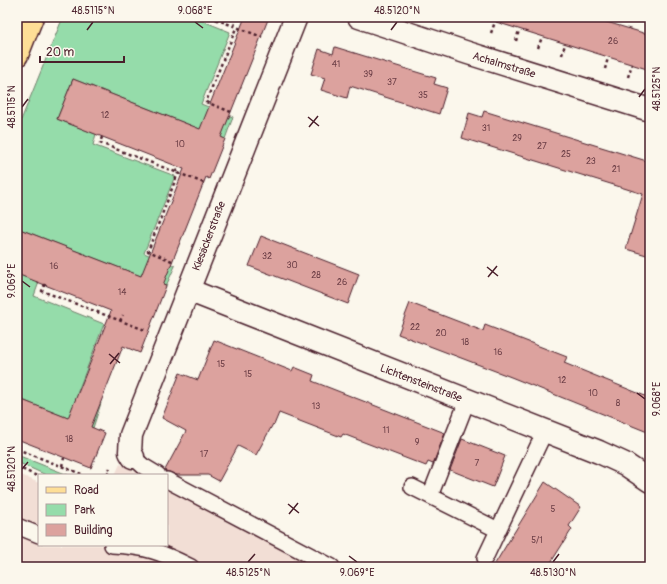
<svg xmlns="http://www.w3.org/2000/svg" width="667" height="584" font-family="Pangolin,sans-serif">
<rect width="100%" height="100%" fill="#fbf7ec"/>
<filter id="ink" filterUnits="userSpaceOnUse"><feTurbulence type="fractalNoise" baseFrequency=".025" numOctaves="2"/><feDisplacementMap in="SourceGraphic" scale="8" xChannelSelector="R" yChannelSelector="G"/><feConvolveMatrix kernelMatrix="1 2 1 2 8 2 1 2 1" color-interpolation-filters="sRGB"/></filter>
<g filter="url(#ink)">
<path fill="#f2ded5" d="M120,464L134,471L141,475H115Z
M17,473L39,483V545H167V489L316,567H17Z"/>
<path fill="#95dcaa" stroke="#707e6a" d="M63,17H193L230,32L201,104L233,117L225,139L73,79L57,119L96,134L93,145L175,176L144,253L175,266L166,286L17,228V130Z
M17,274L39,282L34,296L104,324L77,394L101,403L93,428L17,398Z
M17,455L68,475H46L17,462Z"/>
<path fill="#dca29e" stroke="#4a1f2b" d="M245,17H269L221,137L225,139L209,179L206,177L163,285L166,286L140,353L123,346L91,427L105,433L91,468L17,439V398L68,418L111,311L17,274V228L141,276L184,169L57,119L73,79L200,129Z
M496,17H590L650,35V70L496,22Z
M335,47L436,78L434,84L447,88L439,114L350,86L347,98L321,90L325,78L311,74L319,49L333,54Z
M484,111L650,162V256L626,249L643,194L462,138L469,113L482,117Z
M261,236L359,274L348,304L249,266Z
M410,303L483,331L485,325L549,350L567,357L564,363L650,398V433L511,377L398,334Z
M214,340L292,371L294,367L314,375L312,381L445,433L433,464L428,462L426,466L343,434L341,437L279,413L274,425L273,424L256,455L238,446L219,481L208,475H177L166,471L165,470L186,431L162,418L180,373L198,380Z
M462,439L505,456L493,487L450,470Z
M545,482L581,507L569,526L572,529L548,567H493Z"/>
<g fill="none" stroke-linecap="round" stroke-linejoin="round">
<g stroke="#4a1f2b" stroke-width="18">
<path id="service" d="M133,457L143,466L158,475
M167,480L332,567
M412,487L498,530
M430,496L467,401
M17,526L39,535
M112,545C147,547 159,551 191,567
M485,558L545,431"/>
</g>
<g stroke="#4a1f2b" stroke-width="25">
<path id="minor" d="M359,17L468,53L650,110
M188,290L599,452L625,464L650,481
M133,457L130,452L131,435L296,17"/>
</g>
<g stroke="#4a1f2b" stroke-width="25">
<path id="primary" d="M17,55L32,17"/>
</g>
<path stroke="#4a1f2b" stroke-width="2.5" stroke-dasharray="3 3" stroke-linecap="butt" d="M210,17L262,37
M234,26L236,20
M491,33L495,22
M516,41L519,30
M538,48L542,37
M562,55L565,44
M605,69L608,58
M628,77L632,64
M231,112L206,102L236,28
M102,137L100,143L204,183
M176,172L178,167
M172,261L148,251L178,173
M45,284L42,291L145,330
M120,321L123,315
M17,449L84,475
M62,466L64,458
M17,467L39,477
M107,475L110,468"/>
<use href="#service" stroke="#fbf7ec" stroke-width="15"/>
<use href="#minor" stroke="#fbf7ec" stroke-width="22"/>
<use href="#primary" stroke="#fede96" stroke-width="22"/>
</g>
</g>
<path fill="none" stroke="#4a1f2b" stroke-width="1.5" d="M195,22L203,28M87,30L93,22M391,30L397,22M639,97L645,89M22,107L28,99M308,117L319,126M309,127L318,116M487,267L498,276M488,277L497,266M22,281L30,287M109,354L120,363M110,364L119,353M637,393L645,399M22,469L28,462M288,504L299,513M289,514L298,503M349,556L357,562M248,562L255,554M553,562L559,554"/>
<g text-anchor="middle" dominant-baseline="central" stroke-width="4" stroke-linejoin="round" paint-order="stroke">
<g font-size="9" fill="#6e4048">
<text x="613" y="41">26</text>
<text x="336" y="64">41</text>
<text x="368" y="74">39</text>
<text x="392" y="82">37</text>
<text x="423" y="95">35</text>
<text x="105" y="115">12</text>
<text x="486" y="128">31</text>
<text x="517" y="138">29</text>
<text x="180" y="144">10</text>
<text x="542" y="146">27</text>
<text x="566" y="154">25</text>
<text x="591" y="161">23</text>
<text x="616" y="169">21</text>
<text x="267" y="256">32</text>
<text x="292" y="265">30</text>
<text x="54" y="266">16</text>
<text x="316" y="275">28</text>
<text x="342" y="282">26</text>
<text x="122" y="292">14</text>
<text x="415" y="327">22</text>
<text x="441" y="333">20</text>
<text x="465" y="342">18</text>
<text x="498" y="352">16</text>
<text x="221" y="364">15</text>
<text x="248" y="374">15</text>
<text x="562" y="380">12</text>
<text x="593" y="393">10</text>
<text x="618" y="403">8</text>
<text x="316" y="406">13</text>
<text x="386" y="430">11</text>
<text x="69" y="439">18</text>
<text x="417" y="442">9</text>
<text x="204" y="454">17</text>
<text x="477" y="463">7</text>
<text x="553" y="509">5</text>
<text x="537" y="540">5/1</text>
</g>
<g font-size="11" fill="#4a1f2b" stroke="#fbf7ec">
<text transform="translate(504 65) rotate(17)">Achalmstraße</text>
<text transform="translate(209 236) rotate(-69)">Kiesäckerstraße</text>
<text transform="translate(421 383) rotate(21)">Lichtensteinstraße</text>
</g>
</g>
<rect width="667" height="584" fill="none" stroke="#fbf7ec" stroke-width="44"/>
<rect x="38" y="474" width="130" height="72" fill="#fbf7ec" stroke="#b4a19f"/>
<rect x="46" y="487" width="20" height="6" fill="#fede96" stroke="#b4a19f"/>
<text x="74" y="494" font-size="12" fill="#4a1f2b">Road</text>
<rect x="46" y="504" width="20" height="12" fill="#95dcaa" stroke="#b4a19f"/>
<text x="74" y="514" font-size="12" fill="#4a1f2b">Park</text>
<rect x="46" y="524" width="20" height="12" fill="#dca29e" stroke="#b4a19f"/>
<text x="74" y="534" font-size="12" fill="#4a1f2b">Building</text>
<path d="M40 56v6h84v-6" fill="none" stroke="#4a1f2b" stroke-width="2"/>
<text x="46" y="56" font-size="12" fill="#4a1f2b" stroke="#fbf7ec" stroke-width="3" paint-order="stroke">20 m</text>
<rect x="22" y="22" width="623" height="540" fill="none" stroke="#4a1f2b" stroke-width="1.5"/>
<g font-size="10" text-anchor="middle" fill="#4a1f2b">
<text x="93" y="14">48.5115°N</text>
<text x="195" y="14">9.068°E</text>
<text x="397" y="14">48.5120°N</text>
<text transform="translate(656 89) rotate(-90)" y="4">48.5125°N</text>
<text transform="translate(11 107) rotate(-90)" y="4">48.5115°N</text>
<text transform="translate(11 281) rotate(-90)" y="4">9.069°E</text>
<text transform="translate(656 399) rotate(-90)" y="4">9.068°E</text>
<text transform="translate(11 469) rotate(-90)" y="4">48.5120°N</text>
<text x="248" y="576">48.5125°N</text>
<text x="357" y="576">9.069°E</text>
<text x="553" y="576">48.5130°N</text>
</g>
</svg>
